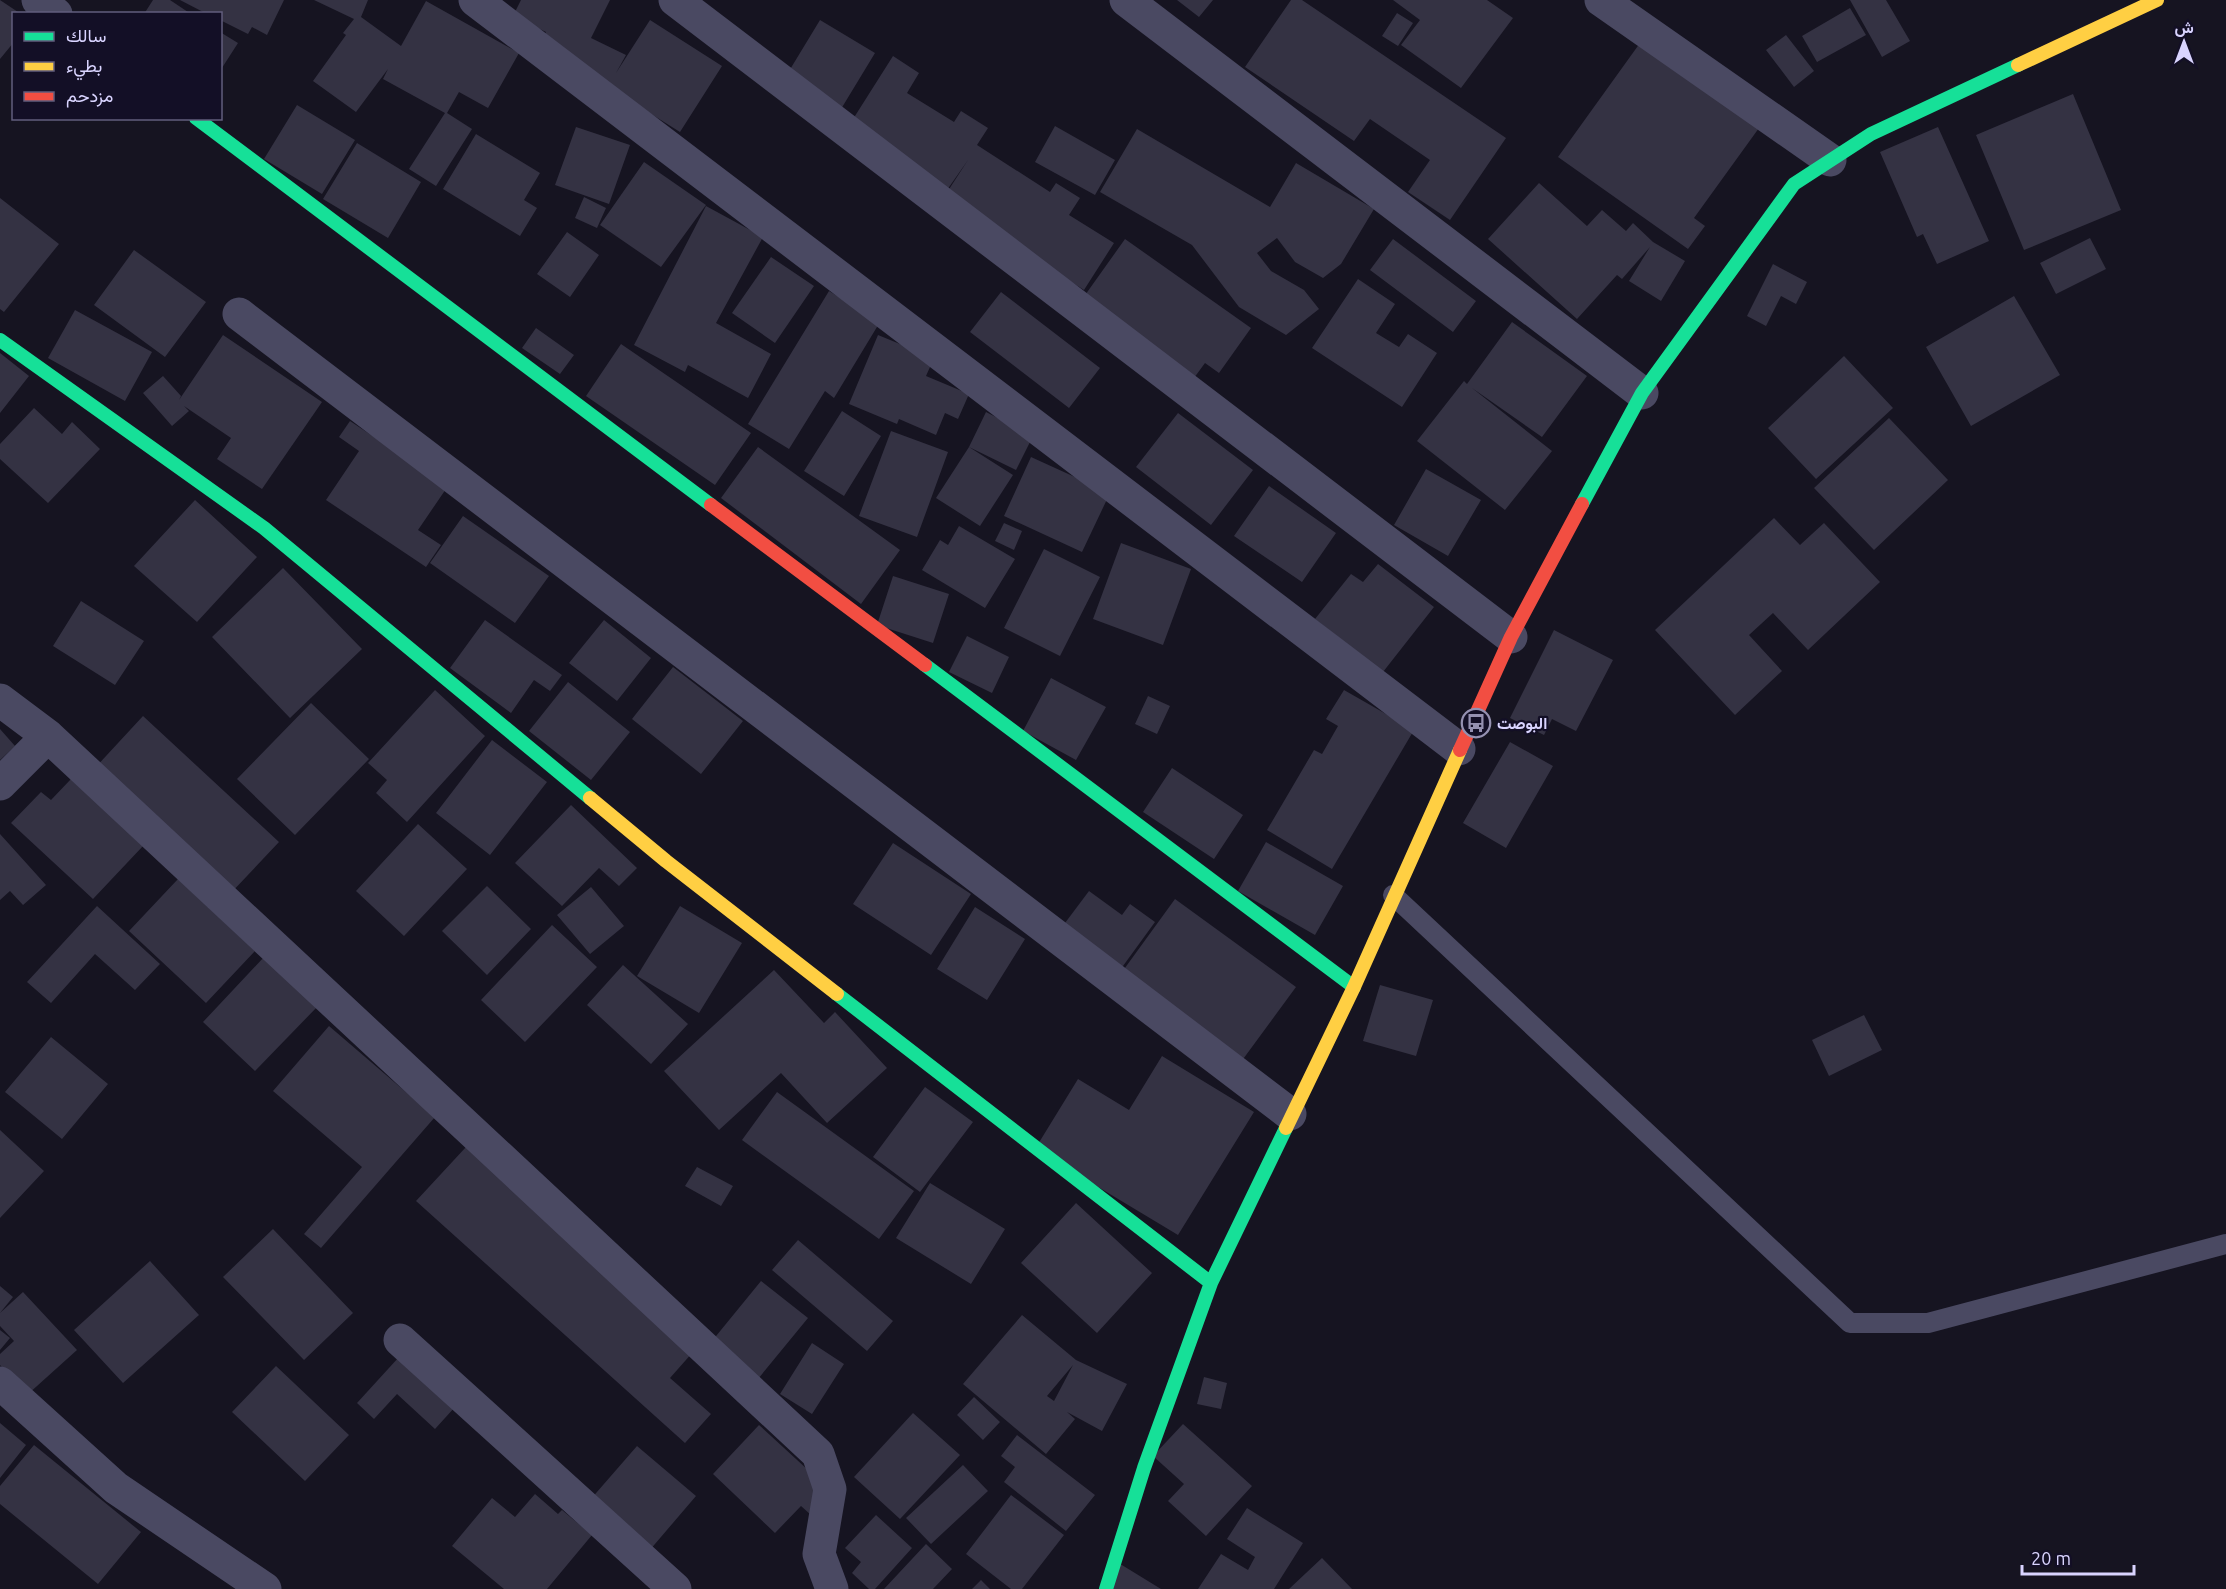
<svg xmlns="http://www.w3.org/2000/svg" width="2226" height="1589" font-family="Ubuntu,Vazirmatn,sans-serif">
<rect width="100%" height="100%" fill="#161421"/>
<path fill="#343243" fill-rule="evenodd" d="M0,0L21,14H14V42L0,59Z
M153,0H170L191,14H144Z
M180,0H284L267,35L252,27L248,34L220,20V14H207Z
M314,0H368L361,17L401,46L426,1L519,53L488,108L459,92L447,113L472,129L436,186L409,169L445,113L383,79L388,69L356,112L313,81L346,35L343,33L354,19Z
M521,0H610L591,38L626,55L616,73L650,20L722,66L680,132L608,87L538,48L546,32L513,16Z
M1177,0H1213L1199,17Z
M1291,0H1302L1506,138L1450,220L1408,192L1430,160L1370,119L1354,141L1245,67Z
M1393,0H1487L1513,18L1461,88L1401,45L1420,20Z
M1850,0H1886L1910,41L1882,57Z
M1850,8L1866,35L1817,62L1802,36Z
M1397,13L1413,23L1398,46L1382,36Z
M820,20L875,53L838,114L783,81Z
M220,32L238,43L220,71Z
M1786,35L1814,71L1794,87L1766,50Z
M1640,43L1759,128L1694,218L1705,226L1688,249L1558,157Z
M893,56L919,73L907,93L954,122L961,111L988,128L977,145L1050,192L1056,183L1080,198L1069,215L1114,243L1084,290L942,200L968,160L947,190L848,127Z
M2073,94L2121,210L2024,250L1976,135Z
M297,105L355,140L322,194L264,159Z
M1055,126L1115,160L1095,195L1035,162Z
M576,127L630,145L609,204L555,185Z
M1938,127L1989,241L1937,264L1923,234L1917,237L1880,152Z
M1137,129L1270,207L1296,163L1374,209L1341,264L1323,278L1295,262L1277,238L1257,253L1271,271L1304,290L1319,309L1286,335L1239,307L1192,245L1100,192Z
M476,134L540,173L524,200L537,208L520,236L443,189Z
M357,143L421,182L388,238L323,199Z
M644,162L706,205L661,267L600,225Z
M1539,183L1587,226L1602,210L1626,231L1633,223L1653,242L1685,261L1661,301L1629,281L1650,247L1622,279L1617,275L1577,319L1488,239Z
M584,197L606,208L597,228L575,218Z
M0,198L59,244L4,312L0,309Z
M706,206L763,237L716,323L771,354L748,398L688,365L685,372L634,345Z
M567,232L599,255L570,297L537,274Z
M2090,238L2106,269L2056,294L2040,263Z
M1125,239L1251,328L1219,373L1205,363L1194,378L1083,298Z
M1393,239L1476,301L1453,332L1370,270Z
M134,250L206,302L165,357L94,305Z
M771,257L814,286L775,343L732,313Z
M1773,264L1807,282L1796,304L1781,296L1766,326L1747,316Z
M1358,279L1395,304L1376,333L1399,347L1408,334L1437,353L1402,407L1312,348Z
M829,291L880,322L834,398L825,391L789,449L748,424Z
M1001,292L1100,368L1069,408L970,332Z
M2014,296L2060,375L1971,426L1926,347Z
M75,310L152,352L125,401L48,358Z
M1512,322L1587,376L1542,437L1472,388L1552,451L1505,510L1417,441L1464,381L1467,384Z
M536,328L574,355L560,374L522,348Z
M223,335L322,402L262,489L217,459L231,438L184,406L189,411L172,426L143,393L163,376L181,396L179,400Z
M878,335L934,358L926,376L969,394L958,419L945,413L936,435L899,419L897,424L849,404Z
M621,344L751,433L715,485L586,396Z
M0,353L29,376L0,413Z
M1844,356L1893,408L1816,479L1768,428Z
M34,408L62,434L72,422L100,449L48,503L0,459V444Z
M842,411L881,436L844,496L804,471Z
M986,412L1033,436L1016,470L969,447Z
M1178,413L1253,470L1211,525L1136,467Z
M1889,418L1948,480L1874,550L1814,488Z
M350,421L448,486L418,530L441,545L426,567L326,500L359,451L339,437Z
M891,431L948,452L917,537L859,516Z
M758,447L900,550L861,604L721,498Z
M969,447L1013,475L980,526L936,498Z
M1031,457L1110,493L1082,552L1004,516Z
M1426,469L1481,500L1448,556L1394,525Z
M1269,486L1336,533L1302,582L1234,536Z
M195,500L257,557L197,622L134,566Z
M463,516L549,576L515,623L430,563Z
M1774,518L1800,545L1824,523L1880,582L1808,650L1773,613L1749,635L1782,671L1735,715L1655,630Z
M1004,523L1022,531L1014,550L995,541Z
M959,526L1015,559L985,608L922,570L940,540L948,545Z
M1121,543L1191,569L1163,645L1093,619Z
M1044,549L1100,577L1060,656L1004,628Z
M1378,564L1434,607L1383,672L1315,619L1351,574L1363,582Z
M283,568L362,649L290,718L212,637Z
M893,576L949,594L933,643L877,625Z
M81,601L144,641L115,685L53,646Z
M485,620L562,675L550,691L534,680L511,713L450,668Z
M604,620L651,658L617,701L569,663Z
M1554,630L1613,660L1576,731L1552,719L1544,735L1510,718Z
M967,636L1009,657L992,693L949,672Z
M673,667L743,721L701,774L632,719Z
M1051,678L1106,707L1076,760L1023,731Z
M568,682L630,732L591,780L529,731Z
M435,690L485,736L407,822L376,793L387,780L368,763Z
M1344,690L1414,730L1332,869L1267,830L1314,750L1322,754L1338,726L1326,719Z
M1148,696L1170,706L1157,734L1135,724Z
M311,703L369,759L295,835L237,779Z
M143,716L279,842L229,895L94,769Z
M0,729L15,746L0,760Z
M492,740L547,782L490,855L436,813Z
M1510,742L1553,766L1506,848L1463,823Z
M1172,768L1243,815L1214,859L1143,812Z
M71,779L143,846L93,899L11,823L41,792L51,800Z
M571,805L637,868L619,886L599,868L562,906L515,863Z
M418,824L467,869L404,936L356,891Z
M0,834L46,885L23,905L10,891L0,900Z
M1266,842L1343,886L1315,935L1238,891Z
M893,843L971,894L931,955L853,904Z
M178,879L255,951L206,1003L129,931Z
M487,886L531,929L487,975L442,931Z
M591,887L624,926L590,954L557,915Z
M1089,891L1122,915L1130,904L1155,922L1115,977L1059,931Z
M1175,899L1296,987L1238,1066L1122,972Z
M97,906L160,964L135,990L95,954L51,1003L27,982Z
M680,906L742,943L699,1013L637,976Z
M975,907L1025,939L987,1000L937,969Z
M552,925L597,967L525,1042L481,1000Z
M264,957L317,1007L255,1071L203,1022Z
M623,965L688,1024L651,1064L587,1005Z
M774,970L824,1023L835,1012L887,1068L827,1123L781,1073L719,1130L664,1071Z
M1380,985L1433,1000L1416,1056L1363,1041Z
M1864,1015L1882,1050L1829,1076L1812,1040Z
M329,1026L435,1117L321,1248L304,1234L362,1167L273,1091Z
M51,1037L108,1084L62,1139L5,1092Z
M1162,1056L1254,1112L1178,1235L1035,1149L1078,1079L1129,1110Z
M925,1087L973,1122L920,1192L873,1157Z
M777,1092L914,1191L879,1239L742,1140Z
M0,1130L44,1171L0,1218Z
M466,1147L693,1352L670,1378L711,1414L685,1443L416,1201Z
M697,1167L733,1186L721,1206L685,1186Z
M930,1183L1005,1229L971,1284L896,1238Z
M1076,1203L1152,1273L1097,1333L1021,1263Z
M273,1229L353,1313L304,1360L223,1277Z
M798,1240L893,1321L867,1351L772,1270Z
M150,1261L199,1315L123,1383L74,1330Z
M761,1281L808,1318L758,1379L712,1341Z
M0,1286L13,1297L0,1313L23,1292L77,1350L27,1395L0,1365V1354L14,1341L0,1326Z
M1022,1315L1076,1360L1127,1384L1102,1431L1067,1412L1075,1419L1046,1454L963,1384ZM1073,1365L1054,1401L1047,1396Z
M0,1330L10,1338L0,1350Z
M812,1343L844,1364L812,1414L780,1394Z
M399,1357L455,1407L435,1429L397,1394L374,1419L357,1403Z
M276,1366L349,1435L305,1481L232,1412Z
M1204,1377L1227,1383L1221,1409L1197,1404Z
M974,1397L1000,1422L983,1440L957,1415Z
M913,1413L960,1455L900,1519L854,1477Z
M0,1423L26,1445L0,1478Z
M1183,1424L1252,1486L1206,1536L1168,1501L1184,1484L1153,1456Z
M759,1425L833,1493L811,1515L801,1506L775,1533L713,1474Z
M1017,1435L1095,1495L1066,1531L1004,1482L1015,1467L1001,1456Z
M34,1445L141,1532L98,1584L0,1504V1486Z
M637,1446L696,1496L649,1551L590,1500Z
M963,1465L988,1491L931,1544L906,1518Z
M535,1494L558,1514L562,1510L592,1535L547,1589H504L452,1546L492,1498L515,1517Z
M1011,1495L1064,1535L1022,1589H1011L966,1554Z
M1247,1508L1303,1543L1274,1589H1198L1221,1554L1248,1570L1255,1557L1227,1539Z
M876,1515L912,1548L875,1589H869L852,1573L861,1562L845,1548Z
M926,1544L952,1569L933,1589H884Z
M1322,1558L1352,1589H1289Z
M1117,1562L1161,1589H1100Z
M981,1580L990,1589H972Z"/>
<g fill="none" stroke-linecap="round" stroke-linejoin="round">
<path stroke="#4a4962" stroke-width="20" d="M1393,895L1850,1323H1928L2226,1244"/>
<path stroke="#4a4962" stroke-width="33" d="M38,0L56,14
M475,0L1459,749
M675,0L1511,637
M1126,0L1642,393
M1601,0L1830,160
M239,314L1290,1114
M0,700L48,736L818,1454L830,1489L819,1554L832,1589
M0,784L48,736
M400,1340L675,1589
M0,1383L116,1488L265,1589"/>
<path stroke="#16e098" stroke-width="14" d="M196,118L711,505
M0,340L264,528L590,798
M1582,504L1642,393L1794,184L1871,134L2018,65
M925,665L1354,987
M837,994L1211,1283
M1106,1589L1144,1468L1211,1283L1286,1128"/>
<path stroke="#ffcf43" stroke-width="14" d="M2018,65L2157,0
M590,798L666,861L837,994
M1286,1128L1354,987L1460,750"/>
<path stroke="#f24e42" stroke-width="14" d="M711,505L925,665
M1460,750L1511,637L1582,504"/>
</g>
<defs>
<g id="bus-ring" transform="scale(1.5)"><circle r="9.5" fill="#130f26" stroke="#9591b1" stroke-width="1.5"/><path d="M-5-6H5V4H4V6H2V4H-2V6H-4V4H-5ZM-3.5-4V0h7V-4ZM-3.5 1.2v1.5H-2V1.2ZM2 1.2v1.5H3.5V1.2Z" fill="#9591b1"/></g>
</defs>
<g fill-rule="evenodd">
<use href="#bus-ring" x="1476" y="723"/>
</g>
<g text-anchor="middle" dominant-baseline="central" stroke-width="4.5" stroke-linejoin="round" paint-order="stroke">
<g font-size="16" font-weight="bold" fill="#d9d4ff" stroke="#130f26" text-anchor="start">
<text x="1497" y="723">البوصت</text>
</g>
</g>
<rect x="12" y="12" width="210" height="108" fill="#130f26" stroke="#625e7d" stroke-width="1.5"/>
<rect x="24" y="32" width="30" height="9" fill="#16e098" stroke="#625e7d" stroke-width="1.5"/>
<text x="66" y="42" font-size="18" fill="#d9d4ff">سالك</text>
<rect x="24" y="62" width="30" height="9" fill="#ffcf43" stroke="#625e7d" stroke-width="1.5"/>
<text x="66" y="72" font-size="18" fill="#d9d4ff">بطيء</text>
<rect x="24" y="92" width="30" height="9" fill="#f24e42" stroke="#625e7d" stroke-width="1.5"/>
<text x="66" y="102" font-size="18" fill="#d9d4ff">مزدحم</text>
<g transform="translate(2184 42)" stroke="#130f26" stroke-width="4.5" paint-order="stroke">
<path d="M0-4.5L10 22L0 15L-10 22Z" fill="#d9d4ff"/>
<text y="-9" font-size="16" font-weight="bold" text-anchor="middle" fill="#d9d4ff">ش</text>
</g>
<path d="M2022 1565v9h112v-9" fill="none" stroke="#d9d4ff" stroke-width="3"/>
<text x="2031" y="1565" font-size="18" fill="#d9d4ff" stroke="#130f26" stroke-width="4.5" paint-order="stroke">20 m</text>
</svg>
